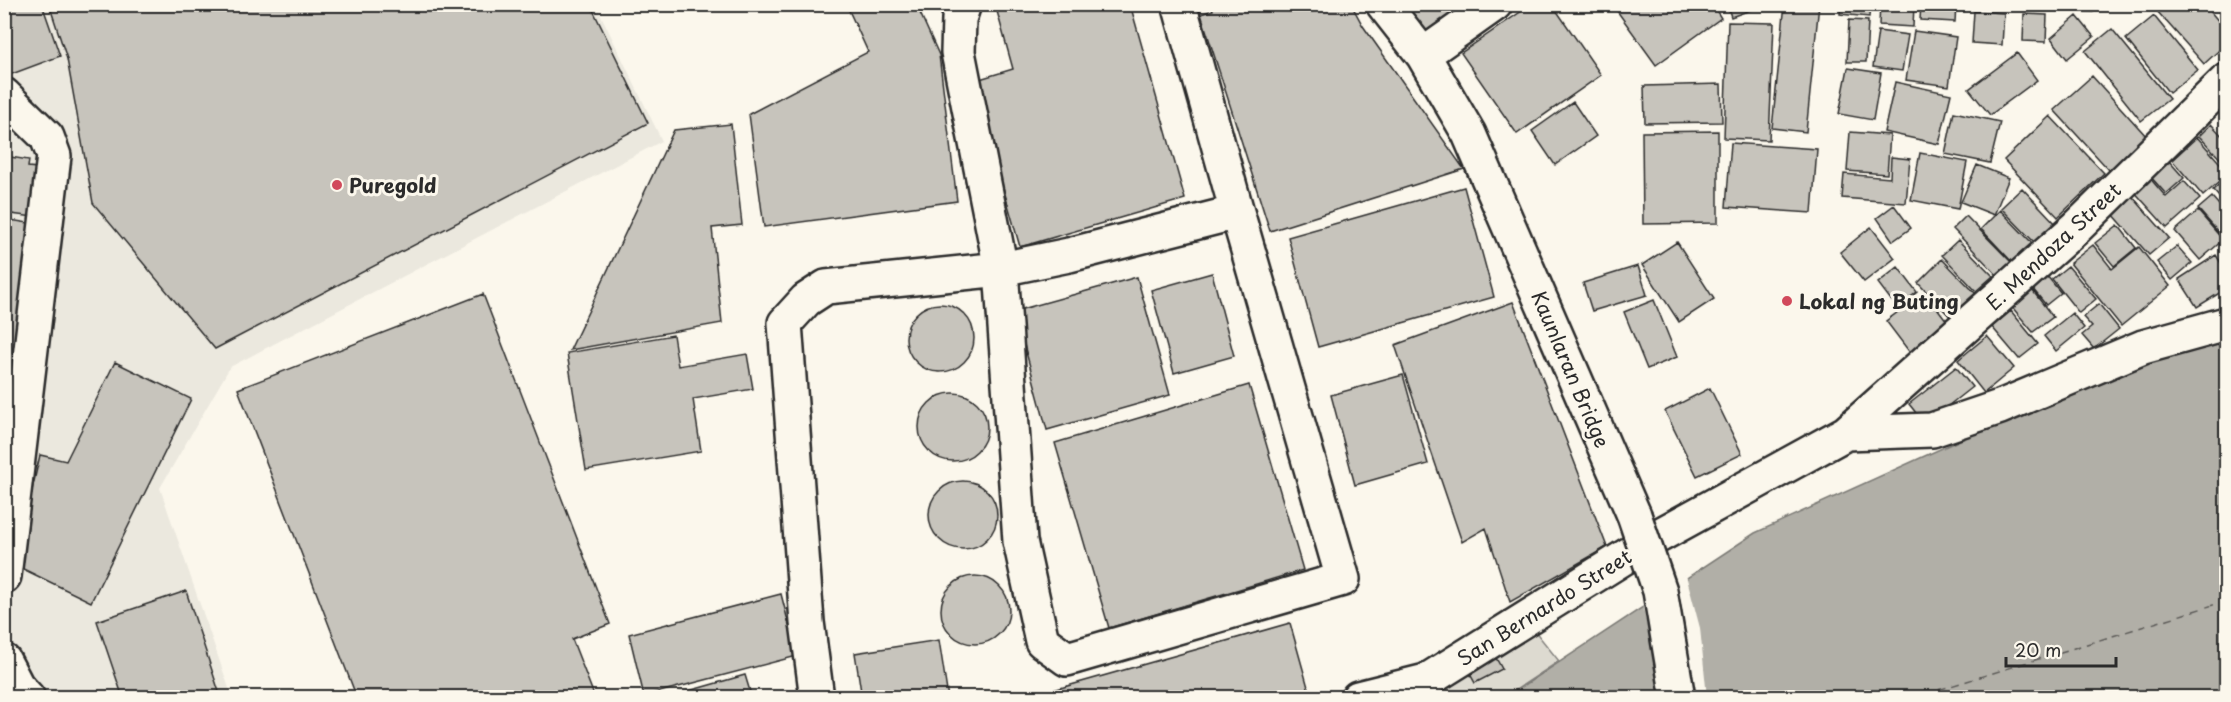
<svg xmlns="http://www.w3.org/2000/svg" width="2231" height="702" font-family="'Playpen Sans',sans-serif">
<rect width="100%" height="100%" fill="#fbf7ec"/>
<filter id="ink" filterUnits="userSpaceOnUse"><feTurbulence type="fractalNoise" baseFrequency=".0167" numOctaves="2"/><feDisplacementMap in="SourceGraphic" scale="12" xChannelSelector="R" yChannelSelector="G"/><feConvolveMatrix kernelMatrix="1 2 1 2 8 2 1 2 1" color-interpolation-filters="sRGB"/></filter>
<g filter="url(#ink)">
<path fill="#ebe8de" d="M4,5H596L662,141L230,367L160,488L232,697H5Z"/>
<path fill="#dddad0" stroke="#84827e" stroke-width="1.5" d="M1530,625L1559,661L1505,697L1414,698Z"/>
<path fill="#b1afa7" stroke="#7b7a75" stroke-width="1.5" d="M2226,329V697L1505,698L1755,533L1971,435Z"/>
<path fill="#fbf7ec" d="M1686,575L1700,628L1707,697H1664L1642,604Z"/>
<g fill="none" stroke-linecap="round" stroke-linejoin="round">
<path stroke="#5a5956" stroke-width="1.5" stroke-dasharray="8 6" stroke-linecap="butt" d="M1912,698L2226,601"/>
</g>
<path fill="#c7c4bc" stroke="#2b2b2b" stroke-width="1.5" d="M4,4H42L60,56L4,77Z
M49,4H590L648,123L215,349L93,203L67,59Z
M846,4H916L939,55L957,201L764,227L749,114L868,52Z
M995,4H1130L1185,199L1020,247L973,81L1013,69Z
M1211,4H1351L1363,26L1464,169L1270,231L1201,14L1213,10Z
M1403,4H1461L1467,14L1428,42Z
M1532,4H1552L1601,75L1517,134L1461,53Z
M1612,4H1712L1721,18L1656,65Z
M1727,4H1767L1731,17Z
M1785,4H1819L1806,132L1772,128Z
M1841,4H1870L1869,17L1840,14Z
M1880,4H1914L1913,27L1879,25Z
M1921,4H1956L1955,22L1920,20Z
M2005,4H2094L2093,12L2004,8Z
M2165,4H2204L2226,30V44L2204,64L2157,11Z
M1974,11L2004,13L2002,45L1972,43Z
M2024,14L2047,15L2046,42L2023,41Z
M2077,16L2094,37L2067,59L2051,38Z
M2154,16L2198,70L2169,93L2126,39Z
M1849,20L1868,21L1866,62H1847Z
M1728,22L1774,23L1769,140L1724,138Z
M2112,29L2169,99L2141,121L2085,51Z
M1878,31L1908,35L1902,71L1873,67Z
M1914,31L1956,37L1949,86L1906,80Z
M2017,53L2037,80L1990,115L1969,89Z
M1848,68L1881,73L1873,120L1839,114Z
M2092,76L2147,137L2110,171L2054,110Z
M1895,82L1951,94L1939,144L1884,132Z
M1721,84L1722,122L1645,123L1644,86Z
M1573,102L1596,136L1555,165L1532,131Z
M1954,112L2000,122L1990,163L1945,154Z
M2050,116L2104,173L2058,217L2004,160Z
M731,124L742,225L712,228L722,323L570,350L674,130Z
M2211,124L2226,140V165L2199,136Z
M1718,131V223L1643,224L1642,132Z
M1850,132L1890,135L1887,174L1847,171Z
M2197,137L2226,170V176L2203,196L2172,160Z
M1731,143L1817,149L1812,213L1726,207Z
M1920,153L1967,162L1958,209L1911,200Z
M4,156L29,160L28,167L48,169L41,218L4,213Z
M1891,157L1910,159L1906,203L1842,198L1844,174L1890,178Z
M2168,160L2184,178L2166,194L2150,176Z
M1977,165L2009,178L1994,215L1961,202Z
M2148,176L2166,197L2184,181L2200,199L2167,228L2132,189Z
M2226,178V205L2213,190Z
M1464,187L1494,297L1318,347L1288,237Z
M2022,188L2056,224L2036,244L2001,208Z
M2132,196L2169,238L2149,255L2112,213Z
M2212,197L2226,213V241L2198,209Z
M1894,205L1911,228L1893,241L1877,218Z
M2000,210L2034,245L2014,264L1981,229Z
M2198,211L2223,240L2200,260L2175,231Z
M1966,216L2013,264L1999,277L1953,229Z
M4,219L41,225L4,462Z
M2118,225L2136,248L2114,266L2095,243Z
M1871,227L1895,258L1864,282L1840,252Z
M1958,240L1993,276L1976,291L1942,255Z
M1677,242L1714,299L1679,322L1642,265Z
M2093,245L2112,269L2139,247L2170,286L2121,326L2070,263Z
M2177,246L2192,263L2172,280L2157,262Z
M2216,255L2226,271V289L2197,307L2179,279Z
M1942,259L1979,297L1954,321L1918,283Z
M1638,266L1647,295L1592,311L1583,283Z
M2068,266L2096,299L2079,313L2052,279Z
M1898,267L1917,292L1897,308L1878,283Z
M1212,273L1234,356L1174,373L1151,290Z
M2047,276L2061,293L2046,305L2032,288Z
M1137,277L1170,395L1047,430L1015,311Z
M2032,290L2053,317L2033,332L2012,307Z
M1925,292L1950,325L1911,354L1886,321Z
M483,294L610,624L572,639L595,698H357L238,389Z
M1654,300L1677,357L1647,369L1624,312Z
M1513,302L1607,547L1510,602L1486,528L1462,542L1395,345Z
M2099,304L2119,329L2094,349L2082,335L2092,327L2083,317Z
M906 338a34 34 0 1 1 68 0a34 34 0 1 1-68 0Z
M2011,311L2038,344L2019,359L1992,327Z
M2072,313L2084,328L2056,351L2044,336Z
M673,335L678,366L747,354L753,389L693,399L701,451L586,470L567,353Z
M1987,336L2014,368L1984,393L1958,360Z
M115,362L191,399L91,602L15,565L40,455L66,461Z
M1956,367L1972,387L1925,424L1909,404Z
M1403,375L1428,464L1355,485L1331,395Z
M1249,385L1303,570L1109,628L1055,443Z
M1710,388L1742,454L1697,476L1665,411Z
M919 427a34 34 0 1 1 68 0a34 34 0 1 1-68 0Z
M929 515a34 34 0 1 1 68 0a34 34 0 1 1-68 0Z
M941 610a34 34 0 1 1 68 0a34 34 0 1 1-68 0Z
M186,591L221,698H123L97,621Z
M781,594L797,656L644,696L629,634Z
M1290,623L1311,698H1025Z
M939,640L948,698H862L855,653Z
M1496,658L1502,669L1475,683L1469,672Z
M745,675L752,698H664Z"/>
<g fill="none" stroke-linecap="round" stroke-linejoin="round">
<g stroke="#2b2b2b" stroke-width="38">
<path id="minor" d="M964,4L959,19L958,52L1001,269L1020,541L1042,641L1067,659L1343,579L1237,212
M1383,4L1423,55L1469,134L1634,515
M1423,55L1495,4
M4,95L47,137L54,156L4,576
M1846,433L1932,430L2000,407L2143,347L2226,324
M4,661L17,686L28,698
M817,698L807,622L785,323L806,300L826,287L1001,269L1069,255L1237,212L1179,4
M1358,698L1426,681L1660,535L1846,433L2077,227L2226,81"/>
</g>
<use href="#minor" stroke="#fbf7ec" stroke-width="33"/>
<g stroke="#2b2b2b" stroke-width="38" stroke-linecap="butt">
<path id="minor-bridge" d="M1634,515L1660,591L1678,698"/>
</g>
<use href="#minor-bridge" stroke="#fbf7ec" stroke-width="33"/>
</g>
</g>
<g fill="#d1495b" stroke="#fbf7ec" stroke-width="2">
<circle cx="337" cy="185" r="6"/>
<circle cx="1787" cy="301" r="6"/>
</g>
<g text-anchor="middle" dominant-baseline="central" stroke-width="6" stroke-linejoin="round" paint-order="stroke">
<g font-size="20" font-weight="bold" fill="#2b2b2b" stroke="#fbf7ec" text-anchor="start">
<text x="349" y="185">Puregold</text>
<text x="1799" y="301">Lokal ng Buting</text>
</g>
<g font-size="20" fill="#2b2b2b" stroke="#fbf7ec">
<text transform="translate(2053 246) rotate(-43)">E. Mendoza Street</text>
<text transform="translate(1571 369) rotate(67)">Kaunlaran Bridge</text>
<text transform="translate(1544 607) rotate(-32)">San Bernardo Street</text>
</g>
</g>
<rect width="2231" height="702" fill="none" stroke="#fbf7ec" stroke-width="24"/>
<rect x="12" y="12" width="2207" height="678" fill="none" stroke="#2b2b2b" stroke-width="2" filter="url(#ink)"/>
<path d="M2006 657v9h110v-9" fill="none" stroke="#2b2b2b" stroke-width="3"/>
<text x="2015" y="657" font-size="18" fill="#2b2b2b" stroke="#fbf7ec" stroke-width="4.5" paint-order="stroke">20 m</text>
</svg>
